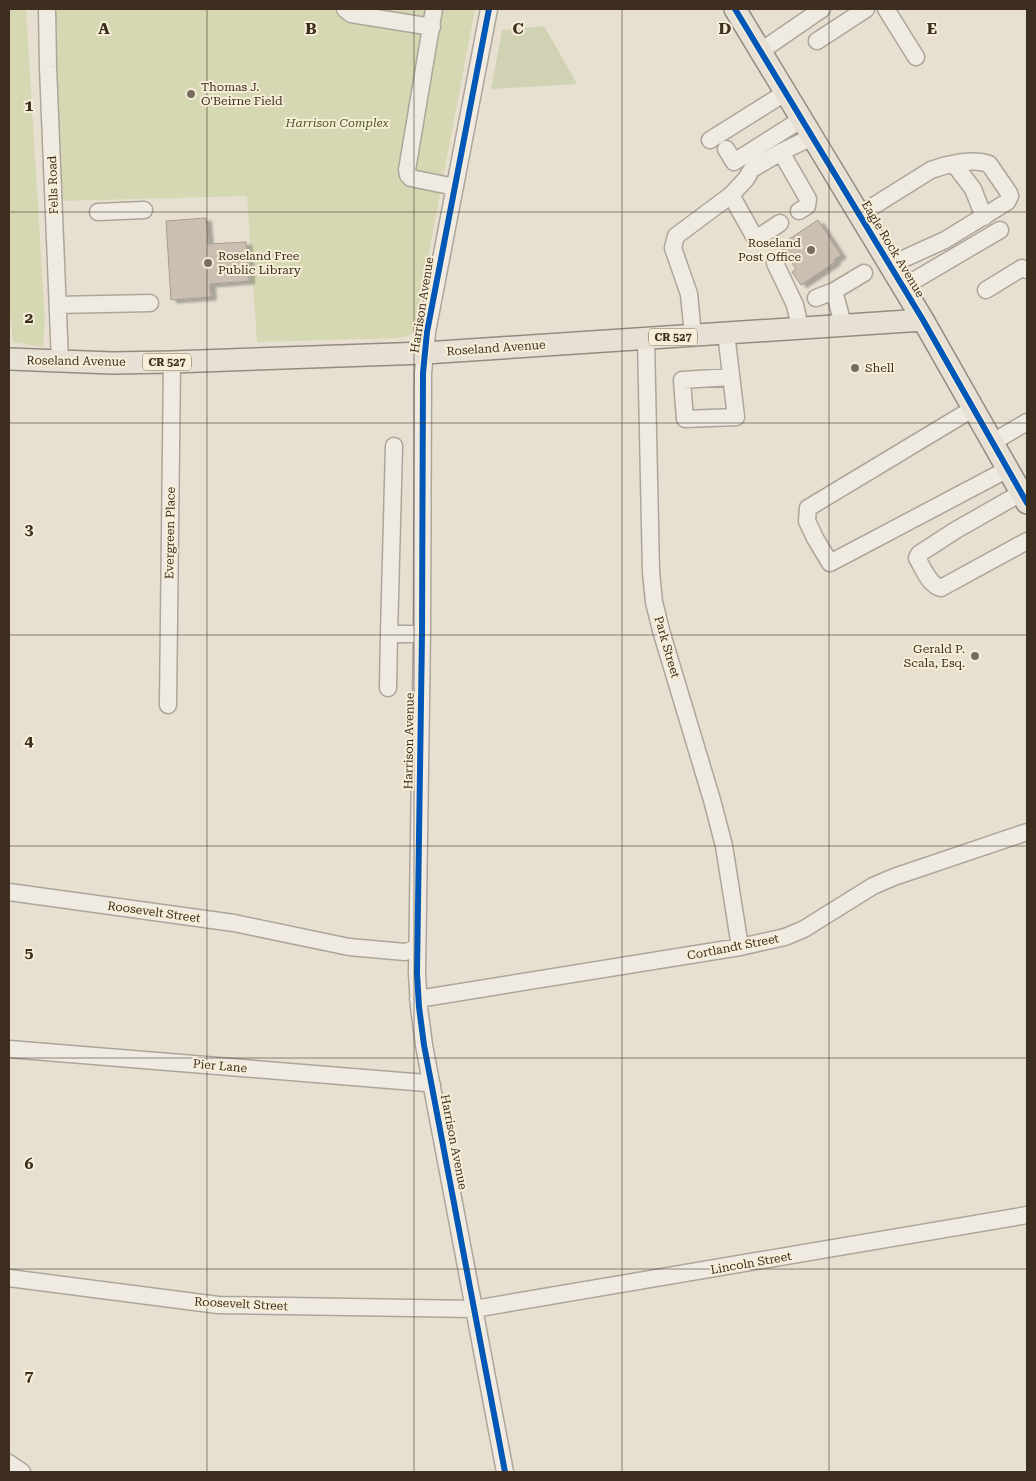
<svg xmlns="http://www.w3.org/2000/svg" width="1036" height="1481" font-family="'Roboto Serif',serif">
<defs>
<filter id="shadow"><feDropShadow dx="5.5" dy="3" stdDeviation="1" flood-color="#0004"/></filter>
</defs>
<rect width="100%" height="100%" fill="#e7e0d1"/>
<path fill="#d6d7b3" d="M9,9H26L45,320L43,347L13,342L9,303Z
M52,9H475L414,332L407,336L400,338L257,342L247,196L61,201Z"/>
<path fill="#d1d1b3" d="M544,26L577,84L491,89L502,30Z"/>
<path fill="#cbbfb2" stroke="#a89c90" filter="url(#shadow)" d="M206,218L208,244L246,242L249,281L210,284L211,297L171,300L166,221Z
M818,220L841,255L834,260L835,262L801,285L792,272L796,269L780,245Z"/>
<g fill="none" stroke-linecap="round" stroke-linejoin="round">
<g stroke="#ada599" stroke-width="19">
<path id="minor" d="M47,9L48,67L60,362
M345,9L351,14L432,27
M434,9L407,170L408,175L411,178L455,187
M489,9L427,332L423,373L422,634L417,973L419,1007L424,1045L505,1472
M886,9L916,57
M817,41L866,9
M761,51L822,9
M710,140L785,93
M726,149L734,162L802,119
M781,152L812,137
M954,164L973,189L984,217
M98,212L144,210
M859,215L931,170C947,164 973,158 989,164L1009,193L1010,196L1007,202L945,240L890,265
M780,223L759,237L754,236L731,195L746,179L752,169L781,152L808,199L807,206L799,211
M775,263L795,305L800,327
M903,287L1000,230
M986,290L1017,271L1022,268L1027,270
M816,298L834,291
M58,305L150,303
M843,324L834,291L864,273
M726,333L736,417L685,419L682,380L731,377
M693,335L689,294L673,248L676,236L731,195
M646,339L651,572L654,602L662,634L712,800L724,846L740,947
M974,408L808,508L807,521L815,538L830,563L1008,469
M993,442L1027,422
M394,446L389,634H422
M1021,493L956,530L919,554L917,558C923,568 929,585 941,588L1027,541
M388,688L389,634
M168,705L172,362
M9,892L234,923L349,947L405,952L417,948
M418,999L740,947L785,937L804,929L873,886L894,877L1027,832
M9,1049L426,1083L432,1085
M9,1278L218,1305L474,1309L1027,1215
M9,1463L22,1472"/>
</g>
<g stroke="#928b80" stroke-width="24">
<path id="major" d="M735,9L923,320L1027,503
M9,359L112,363L172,362L425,353L923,320"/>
</g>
<use href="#minor" stroke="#efebe3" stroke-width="16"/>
<use href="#major" stroke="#e6e1d4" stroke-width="21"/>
<g stroke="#f7eed8" stroke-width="9">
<path id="cycleway" d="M489,9L427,332L423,373L422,634L417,973L419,1007L424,1045L505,1472
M735,9L923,320L1027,503"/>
</g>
<use href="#cycleway" stroke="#0057b8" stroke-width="6"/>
</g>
<path fill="none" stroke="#3d2e20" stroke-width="1" stroke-opacity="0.55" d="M207,9V1472M414,9V1472M622,9V1472M829,9V1472M9,212H1027M9,423H1027M9,635H1027M9,846H1027M9,1058H1027M9,1269H1027"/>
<g fill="#786c5e" stroke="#f7eed8" stroke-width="2">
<circle cx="191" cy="94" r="5"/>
<circle cx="811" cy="250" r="5"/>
<circle cx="208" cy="263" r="5"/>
<circle cx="855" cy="368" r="5"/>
<circle cx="975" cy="656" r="5"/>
</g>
<g text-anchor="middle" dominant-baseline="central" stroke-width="4" stroke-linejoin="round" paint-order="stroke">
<g fill="#f7eed8" stroke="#756857" stroke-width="1">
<rect x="649" y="328.5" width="48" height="17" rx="4"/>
<rect x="143" y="353.5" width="48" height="17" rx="4"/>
</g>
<g font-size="11" font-weight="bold" fill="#3d2e20">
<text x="673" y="337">CR 527</text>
<text x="167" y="362">CR 527</text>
</g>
<g font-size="12" fill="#3d2e20" stroke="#f7eed8" text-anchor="start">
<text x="201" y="87">Thomas J.<tspan x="201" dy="14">O'Beirne Field</tspan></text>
<text x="801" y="243" text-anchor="end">Roseland<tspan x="801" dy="14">Post Office</tspan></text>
<text x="218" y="256">Roseland Free<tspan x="218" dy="14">Public Library</tspan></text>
<text x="865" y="368">Shell</text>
<text x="965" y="649" text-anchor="end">Gerald P.<tspan x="965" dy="14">Scala, Esq.</tspan></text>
</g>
<g font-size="12" font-style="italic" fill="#4d5a26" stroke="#f7eed8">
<text x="337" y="123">Harrison Complex</text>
</g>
<g font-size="12" fill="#3d2e20" stroke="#f7eed8">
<text transform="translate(53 185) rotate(-92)">Fells Road</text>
<text transform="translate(893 249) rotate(59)">Eagle Rock Avenue</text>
<text transform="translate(422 305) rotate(-81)">Harrison Avenue</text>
<text transform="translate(496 348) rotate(-4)">Roseland Avenue</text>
<text transform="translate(76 361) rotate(1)">Roseland Avenue</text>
<text transform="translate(170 533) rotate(-89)">Evergreen Place</text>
<text transform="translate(667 647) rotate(74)">Park Street</text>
<text transform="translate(409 741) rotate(-89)">Harrison Avenue</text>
<text transform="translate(154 912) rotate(8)">Roosevelt Street</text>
<text transform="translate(733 947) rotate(-11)">Cortlandt Street</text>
<text transform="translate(220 1066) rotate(5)">Pier Lane</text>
<text transform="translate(454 1142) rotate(79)">Harrison Avenue</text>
<text transform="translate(751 1263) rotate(-10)">Lincoln Street</text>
<text transform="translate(241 1304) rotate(3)">Roosevelt Street</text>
</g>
</g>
<g font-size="16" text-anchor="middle" font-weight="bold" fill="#3d2e20" stroke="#f7eed8" stroke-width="4" stroke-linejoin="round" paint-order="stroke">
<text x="104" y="34">A</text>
<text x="311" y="34">B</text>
<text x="518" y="34">C</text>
<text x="725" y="34">D</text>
<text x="932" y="34">E</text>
<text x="29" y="111">1</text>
<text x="29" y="323">2</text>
<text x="29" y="535">3</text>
<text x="29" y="746">4</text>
<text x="29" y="958">5</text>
<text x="29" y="1169">6</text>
<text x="29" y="1381">7</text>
</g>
<rect width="1036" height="1481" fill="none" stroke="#3d2e20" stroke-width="20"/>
</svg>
